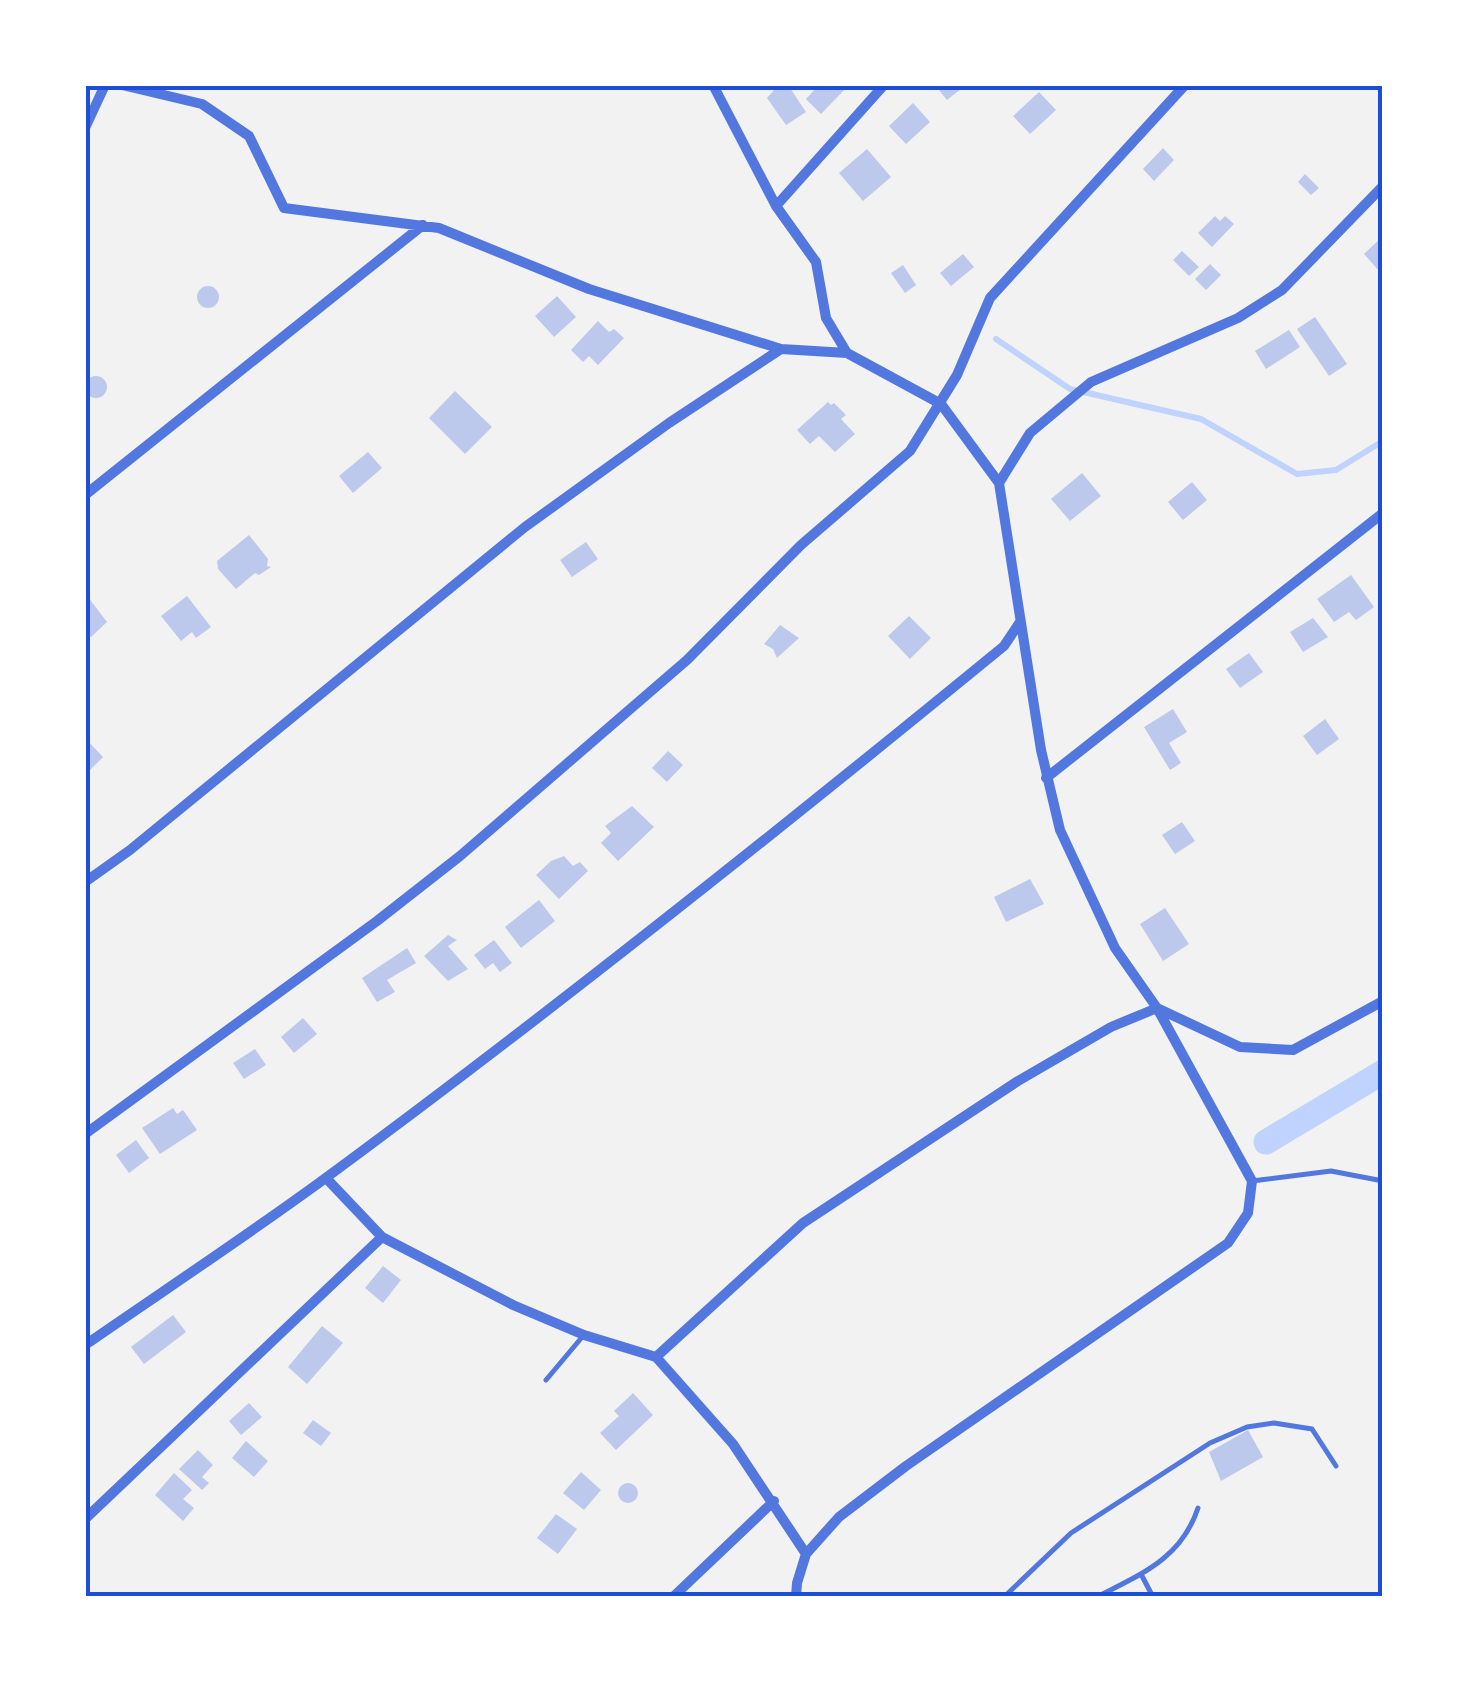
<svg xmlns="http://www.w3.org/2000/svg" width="1468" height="1682" font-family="'Roboto Condensed',sans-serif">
<rect width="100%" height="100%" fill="#f2f2f2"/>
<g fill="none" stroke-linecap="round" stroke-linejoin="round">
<path stroke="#bfd3fe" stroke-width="6" d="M996,339L1070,389L1201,419L1297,474L1336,470L1383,441"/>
<path stroke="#bfd3fe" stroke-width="25" d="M1266,1142L1383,1072"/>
</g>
<path fill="#bdc9ec" d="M788,85L806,112L786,125L767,98L775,89Z
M819,85H849L821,114L806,99Z
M935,85H966L947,100Z
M1039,92L1056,110L1030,134L1013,116Z
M913,103L930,122L906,144L889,126Z
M1163,148L1174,160L1154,181L1143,169Z
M867,149L891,177L863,201L839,173Z
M1305,174L1319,188L1311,195L1298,182Z
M1215,216L1220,221L1225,216L1234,224L1212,247L1198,233Z
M1383,236V269L1380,272L1364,254Z
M1182,251L1199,267L1189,276L1173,260Z
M963,254L974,267L951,286L940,273Z
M1210,264L1221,275L1206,290L1195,279Z
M903,265L916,285L905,293L891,273Z
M197 297a11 11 0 1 1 22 0a11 11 0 1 1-22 0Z
M557,296L576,317L554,337L535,316Z
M1315,317L1347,364L1329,376L1297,329Z
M598,321L609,332L614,329L624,338L598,365L589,356L583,362L571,350Z
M1289,330L1300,347L1266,369L1255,351Z
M85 387a11 11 0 1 1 22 0a11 11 0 1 1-22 0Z
M455,391L492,427L465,454L429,418Z
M828,402L831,405L834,403L846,415L841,419L855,434L835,452L819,436L810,444L797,430Z
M368,452L382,468L353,493L339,476Z
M1082,473L1101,496L1070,521L1051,499Z
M1192,482L1207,500L1183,520L1168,502Z
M249,535L268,559L267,566L271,567L259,575L255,573L236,589L218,569L217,561Z
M586,542L598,559L572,577L560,560Z
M1351,575L1374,607L1356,620L1349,612L1334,622L1317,599Z
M85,593L107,622L91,637L85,630Z
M187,596L211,627L196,638L192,632L181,641L161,616Z
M909,616L931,638L910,659L888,636Z
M1313,618L1328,637L1303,652L1290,632Z
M780,625L799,638L777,658L773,649L764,644Z
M1249,653L1263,672L1240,688L1226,669Z
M1173,709L1187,732L1169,743L1181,763L1170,770L1144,727Z
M1325,719L1339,739L1317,755L1303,736Z
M85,738L103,757L85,775Z
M668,751L683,765L667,782L652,768Z
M632,806L654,827L618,861L601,843L611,833L605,826Z
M1182,822L1195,841L1175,854L1162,835Z
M564,856L573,866L580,862L588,871L559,899L536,875L551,861Z
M1030,879L1044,904L1006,922L994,897Z
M539,900L555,921L521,948L505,927Z
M1165,908L1189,944L1163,961L1140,924Z
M448,935L457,940L448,946L468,969L448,981L424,956Z
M494,940L512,963L500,972L493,963L485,969L474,955Z
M407,948L416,963L387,980L395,992L377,1002L362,978Z
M303,1018L317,1034L294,1053L281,1037Z
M255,1049L266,1065L244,1079L233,1063Z
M173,1108L177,1114L183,1110L197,1130L160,1154L142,1128Z
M136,1140L149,1158L129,1173L116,1155Z
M383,1266L401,1280L383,1303L365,1288Z
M173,1315L186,1332L144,1364L131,1347Z
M322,1326L343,1343L307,1384L288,1367Z
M633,1393L653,1415L616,1450L600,1433L619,1416L614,1411Z
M249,1403L262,1417L241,1435L229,1421Z
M313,1420L331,1433L321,1446L303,1433Z
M1248,1430L1263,1457L1221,1481L1209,1452Z
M246,1441L268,1461L254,1477L232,1458Z
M198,1450L213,1465L202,1477L209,1483L202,1490L179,1469Z
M581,1472L601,1490L584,1510L563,1493Z
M174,1473L192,1490L183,1499L194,1508L183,1521L155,1495Z
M618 1493a10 10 0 1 1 20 0a10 10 0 1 1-20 0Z
M556,1514L577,1529L558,1554L537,1538Z"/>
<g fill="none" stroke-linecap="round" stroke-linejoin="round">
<path stroke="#5277de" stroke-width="5" d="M1252,1181L1331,1171L1383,1181
M546,1380L583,1336
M1141,1574L1153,1597
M1004,1597L1071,1533L1210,1443L1247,1427L1274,1423L1312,1429L1336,1466
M1097,1597C1141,1574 1181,1559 1198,1508"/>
<path stroke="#5277de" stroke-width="10" d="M122,85L202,104L249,136L284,208L439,228L589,289L781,349L847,353
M713,85L776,206L816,262L826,318L847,353L941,404L999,483L1041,750L1060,830L1115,948L1157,1008L1252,1181L1248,1213L1228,1243L906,1466L839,1517L806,1554L797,1583L796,1597
M85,128L105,85
M776,206L884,85
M999,483L1030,433L1091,382L1238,318L1282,290L1383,186
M85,495L423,225
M1046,778L1383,513
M85,882L130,850L525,527L669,423L781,349
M85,1134L377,921L460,856L687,660L801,545L910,451L957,375L990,298L1185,85
M326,1178L382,1237L513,1305L584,1335L656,1357L733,1444L806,1554
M85,1345C166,1289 248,1235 327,1177C558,1007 783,827 1004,646L1020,622
M656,1357L803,1223L1018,1081L1111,1027L1157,1008L1240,1047L1293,1050L1383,1001
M85,1519L382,1237
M673,1597L774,1501"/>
</g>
<rect width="1468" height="1682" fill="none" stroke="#ffffff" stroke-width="175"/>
<rect x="88" y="88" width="1292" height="1506" fill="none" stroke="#1d4ed8" stroke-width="4"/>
</svg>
